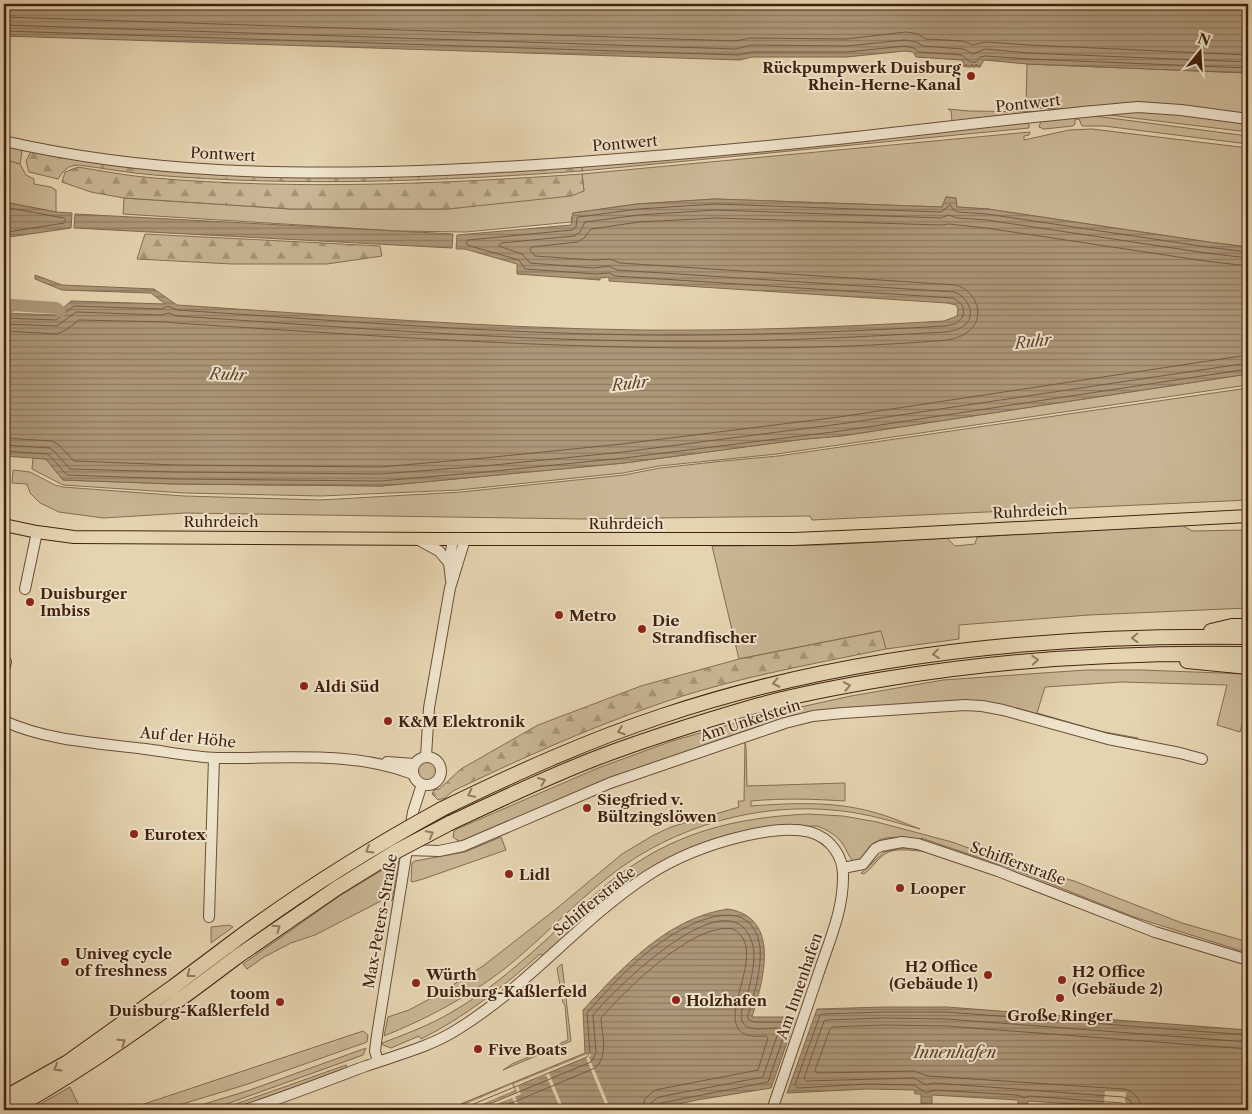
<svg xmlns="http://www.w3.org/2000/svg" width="1252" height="1114" font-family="'Libre Caslon Text',serif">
<defs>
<pattern id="forest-firs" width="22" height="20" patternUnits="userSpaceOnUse" patternTransform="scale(1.25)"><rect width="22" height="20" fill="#c9b694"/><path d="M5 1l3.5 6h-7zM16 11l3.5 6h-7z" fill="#a59477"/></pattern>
<pattern id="water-rules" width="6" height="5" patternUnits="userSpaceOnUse" patternTransform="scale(1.25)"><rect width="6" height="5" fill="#ad9779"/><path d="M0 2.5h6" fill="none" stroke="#8e7b62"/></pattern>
</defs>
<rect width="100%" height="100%" fill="#e5d4b0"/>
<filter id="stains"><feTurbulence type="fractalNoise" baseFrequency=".004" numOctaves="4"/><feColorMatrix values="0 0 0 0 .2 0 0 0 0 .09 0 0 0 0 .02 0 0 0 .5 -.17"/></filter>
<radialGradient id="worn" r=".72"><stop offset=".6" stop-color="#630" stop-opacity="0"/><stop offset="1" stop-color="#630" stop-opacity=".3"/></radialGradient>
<path fill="#c9b694" stroke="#856c51" d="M1027,64L1248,73V114L1155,103H1138L1069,110L1026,107Z
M948,109L969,111L1049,112L952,122L951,111Z
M1138,110L1248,122V132L1100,114Z
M1087,115L1248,136V144L1104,126H1082L1079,119L1075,120V124L1073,126L1044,129L1039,127L1041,121Z
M1025,122L1029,124V128L582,171V165Z
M1092,129L1248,148V247L1208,242L988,209L957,207L956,198L946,197L942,207L715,199L637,204L573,213L571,222L466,232L397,231L123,214L124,198L291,209H448L584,191L582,174L1030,132L1029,135L1024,136V140L1069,130Z
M4,159L20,164L26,175L34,179V184L51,187L56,190V212L4,202Z
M1248,374V385L777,454L659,466L623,473L459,490L321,496L184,493L63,485L32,469L33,458L46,459L63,480L175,484L381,486L624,463L805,439L841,436Z
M1248,388V500L812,520L810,516L582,519L185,513L103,518L59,512L40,503L30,493L27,484L12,483L13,470L30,472L55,485L63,487L184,496L320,500L461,492L624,475L660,468L723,461L778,456Z
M1180,524L1192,531L1248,530V608L1089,615L959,625V639L886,649L880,631L739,659L712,546L823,545L947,538L955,546L975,544L977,537Z
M1086,670H1141L1248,674V703L1240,732L1217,725L1227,685L1121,682L1045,687L1037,713L1099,731L1138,738V741L1004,706L812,712L529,814L461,841L457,840L453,837L454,831L457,829L598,768L672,741L764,715L851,696L943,680Z
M745,743L746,747L747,786L845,783V801C813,799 783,798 751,801V806C792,803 833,801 873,812C889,816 904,823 920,829C894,822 869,814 842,811C762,801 675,825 611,875C573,904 540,941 503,970C466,998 426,1019 384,1036L388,1017L409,1010L437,995L483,966L556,909L622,854L652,836L671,827L739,807L738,801H744Z
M418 771a9 9 0 1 1 18 0a9 9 0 1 1-18 0Z
M808,814L843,816L877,822L952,842L1002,860L1074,881L1182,923L1248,942V953L1134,917L1013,869L921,838L919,841C904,837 884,834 871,845C867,849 865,855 861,859L853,861C849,857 847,851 844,846C838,836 828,830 817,826L782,827L670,859L546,956L540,954C503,987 465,1017 421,1039L419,1036L391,1048L383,1045L382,1043C406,1034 430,1025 452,1012C483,994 510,972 537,948C570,919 600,885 638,862C690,828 747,817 808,814Z
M501,837L506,850L423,879L412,882L411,881L412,863L415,861L465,852Z
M901,848H910L923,851C909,851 893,846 881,857C875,862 871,869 864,874L861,873L884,852Z
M399,860L392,901L384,895L381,901L315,935L291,943L264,957L247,969L243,964L341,895Z
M229,925L233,927L211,943V927Z
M562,964L571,1041L503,1070L512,1064L568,1040L565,1005L563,1003L557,968Z
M363,1031L368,1035L367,1042L248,1084L163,1110H126Z
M366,1048L363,1055L210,1110H185L250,1090Z
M346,1065L348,1070L233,1110H219Z
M70,1087L81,1110H30Z"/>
<path fill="url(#forest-firs)" stroke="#856c51" d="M4,146L21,149L22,152L20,164L4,159Z
M31,151L176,171L582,165V171C440,181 296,187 154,175C128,173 103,168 78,165C67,166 64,170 58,179L29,172L26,161Z
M78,167C103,171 128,176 154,178C296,190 440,184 582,174L584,191L571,196L448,209H291L124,198L91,192L62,182L65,172Z
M145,234L380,246L382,256L327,264H232L137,259Z
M881,631L886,649C808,665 728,679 653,706C584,730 518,760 453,791L445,798L438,800L432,794L434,790L439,789L461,769L538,725L641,686L739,659Z"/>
<path fill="url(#water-rules)" stroke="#82684e" d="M4,4H1248V73L1027,64L984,60L980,67H977L976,64V67H972V64L971,67H967L966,64V67L963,66V61L961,60L916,57L913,52L905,51L847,57H752L740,60L4,36Z
M946,197L956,198L957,207L988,209L1208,242L1248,247V374L841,436L805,439L624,463L381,486L175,484L63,480L46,459L4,456V313L55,315L71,301L165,304L151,293L62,290L35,279V275L62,285L154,289L177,305C331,315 485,328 640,330C741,331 843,327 944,321L957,316L958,309L956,305L947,303L609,281V277L600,278V280L517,274V264L465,249H456L457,235L571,225L573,213L637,204L715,199L942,207Z
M4,202L56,212L72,213L71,228L9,237L8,248L4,250Z
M75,214L453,234L452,248L74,228Z
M728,909C782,918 763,981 752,1017H796L771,1088L697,1100L651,1110H446L585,1053L583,1010C623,967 667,918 728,909Z
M884,1007H947L1248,1030V1110H1131V1108L1028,1101L1027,1110H1018V1100L932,1095V1110H921V1094H915L914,1090L867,1089L787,1093L817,1009Z"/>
<path fill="#e5d4b0" d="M590,1053L591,1055L589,1057L608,1103L605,1104L586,1058L549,1073L564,1110H561L546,1075L518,1086L521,1094L515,1097L521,1110H518L512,1098L481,1110H473L517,1092L514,1084Z
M512,1084L515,1090L468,1110H459L457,1103L460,1102L462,1106Z
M1105,1091L1126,1092L1125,1105L1104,1103Z"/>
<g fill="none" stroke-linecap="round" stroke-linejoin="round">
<path stroke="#775c44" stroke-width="1" d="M4,17L735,41L751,38L846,39L906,32L918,34L926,39L962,41L973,45L985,42L1029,45L1248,55
M4,25L736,49L752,45L847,46L905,40L916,42L923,46L963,49L973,54L985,49L1028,53L1248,62
M4,31L738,55L752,52H847L905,46L914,48L919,52L962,55L970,62H976L980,57L985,56L1028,59L1248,68
M4,207L64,218L66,220L64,223L8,232L5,235L4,240
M4,318L56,320L74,306L162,309L168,306L177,310C331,320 485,333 640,335C742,336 843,332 945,326L955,324L962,318C966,309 962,302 953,298L615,276L609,273L596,274L525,269L519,260L467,245L466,243L468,240L572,230L576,227L577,218L579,217L638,209L716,204L941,212L950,205L954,210L958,212L987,214L1207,247L1248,252
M4,324L57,326L76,312L161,315L169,313L177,316C331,326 485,339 640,341C742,343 843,338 945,332C952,331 959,330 965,325C977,314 967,296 954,292L617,270L609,266L594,268L530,263L522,254L499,246L501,243L574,236L580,232L585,222L639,215L716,210L940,218L949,215L957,218L987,220L1206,253L1248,258
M4,331L57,334L66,330L79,320L168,322L176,323C362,335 548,349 735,348C806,348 877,346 948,340C956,338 963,336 969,331C987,316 975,290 956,285L620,263L610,259L593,260L535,256L530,250L532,247L577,242L584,238L591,229L639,222L716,218L940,225L949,224L986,228L1205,261L1248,266
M4,438L52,441L59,445L74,461L176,465L380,467L484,458L622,444L839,417L1248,355
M4,445L50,448L55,452L70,469L176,472L380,474L484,466L623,452L840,424L1248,363
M4,451L48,454L67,475L176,479L380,481L485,472L624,458L841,431L1248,369
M459,1110L587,1057L590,1052L587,1013C613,983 646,948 681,930C710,914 753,901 760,947C762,968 754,995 748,1015V1019L754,1022H786L788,1024L768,1082L661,1103L657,1106L656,1110
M475,1110L591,1062L596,1053L593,1015C614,990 734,869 753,946C756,959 751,982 747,995C745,1002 739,1013 742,1021C747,1033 767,1028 777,1028L779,1030L763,1077L659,1097L652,1102L650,1110
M495,1110L595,1068C609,1056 602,1035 601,1018C624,991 695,921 733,929C772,950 711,1022 747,1035C753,1037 760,1036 766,1036L768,1038L758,1070L655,1090L645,1099L642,1110
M1128,1110L1126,1105L1122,1103L1029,1096L1024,1098L1018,1095L934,1090L926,1093L914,1085L867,1084L798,1088L795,1085L820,1015L822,1014L884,1012H946L1248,1035
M1134,1110L1131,1101L1123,1097L934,1083L926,1085L914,1078L806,1081L804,1078L824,1021L826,1020L884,1018L946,1019L1248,1042
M1141,1110C1141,1099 1135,1092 1124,1089L928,1076L914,1071L817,1073L815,1070L830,1029L832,1027L884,1025L946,1026L1248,1049"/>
<path stroke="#ad9779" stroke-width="12" d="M4,311L13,305L56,308L60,311"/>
<g stroke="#6a4e36" stroke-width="12">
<path id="minor" d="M4,141C148,174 296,176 443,170C565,165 686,154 808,142C918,131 1028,116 1138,107L1181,110L1248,119
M417,539L439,551L449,563
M451,580L449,563L453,539
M25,589L37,532
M4,669L6,662
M4,721C48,741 98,743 145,749C168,752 193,757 217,758C282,759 350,750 413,774
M426,756L429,708L450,588L465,539
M413 771a14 14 0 1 1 28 0a14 14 0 1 1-28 0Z
M387,762L414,764
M408,850L439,851L463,846L610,783L785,723L813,716L843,713L965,705L982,706L1003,710L1108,739L1180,753L1202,759
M843,868L863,864L875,849L881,846L902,842L918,844L998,871L1155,932L1248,960
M209,917L214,758
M378,1062L375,1051L377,1035L413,812L422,784
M245,1110C285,1097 326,1081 366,1066C397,1055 430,1047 458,1029C528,986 580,920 647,876C676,857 710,844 744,836C765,831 789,827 810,832C831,838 844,857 843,878C843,912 828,944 818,975C803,1020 787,1065 772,1110"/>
</g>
<g stroke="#41210e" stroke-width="14">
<path id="major" d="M4,525L37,532L74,537L439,539H794L887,535L1248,516"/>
</g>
<g stroke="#41210e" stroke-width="16">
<path id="highway" d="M1211,631L1232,626H1248
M1187,661L1248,667
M442,809C514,774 586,741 662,716C850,653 1051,634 1248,637
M450,823C497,801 545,778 594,759C648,738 704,721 759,705C800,694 843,686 885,679C1005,659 1127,652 1248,654
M4,1098L68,1062L173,987L229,945
M11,1110C91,1065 164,1012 238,956"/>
</g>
<use href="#minor" stroke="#eee3cc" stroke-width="10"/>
<use href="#major" stroke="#e5d4b0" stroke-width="12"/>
<use href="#highway" stroke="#e5d4b0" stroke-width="14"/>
<g stroke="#41210e" stroke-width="16" stroke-linecap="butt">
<path id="highway-bridge" d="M229,945C297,894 367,850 442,809
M238,956L337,888L397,851L450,823"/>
</g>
<use href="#highway-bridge" stroke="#e5d4b0" stroke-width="14"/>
</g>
<defs><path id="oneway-chevron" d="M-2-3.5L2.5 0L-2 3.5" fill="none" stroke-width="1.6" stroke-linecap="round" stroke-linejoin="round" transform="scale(1.25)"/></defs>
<g stroke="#937a5f">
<use href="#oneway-chevron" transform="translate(1135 638) rotate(178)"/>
<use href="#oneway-chevron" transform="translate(936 654) rotate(173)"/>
<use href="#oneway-chevron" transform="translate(1035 660) rotate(-4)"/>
<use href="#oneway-chevron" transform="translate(776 683) rotate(168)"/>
<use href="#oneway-chevron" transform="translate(847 686) rotate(-11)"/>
<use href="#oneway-chevron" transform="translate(621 731) rotate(160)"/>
<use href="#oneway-chevron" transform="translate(542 781) rotate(-23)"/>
<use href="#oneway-chevron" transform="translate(471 794) rotate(154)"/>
<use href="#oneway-chevron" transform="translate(430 834) rotate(-28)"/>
<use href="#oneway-chevron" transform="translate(369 850) rotate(149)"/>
<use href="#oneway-chevron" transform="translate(277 928) rotate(-35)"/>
<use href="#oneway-chevron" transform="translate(190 974) rotate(143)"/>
<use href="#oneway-chevron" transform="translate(122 1042) rotate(-35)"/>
<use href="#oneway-chevron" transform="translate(57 1068) rotate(150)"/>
</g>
<g fill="#8f2418" stroke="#eee3cc" stroke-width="2">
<circle cx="971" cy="76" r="5"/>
<circle cx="30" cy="602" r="5"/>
<circle cx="559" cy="615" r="5"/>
<circle cx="642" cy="629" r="5"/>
<circle cx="304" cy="686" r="5"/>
<circle cx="388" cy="721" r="5"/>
<circle cx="587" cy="808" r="5"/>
<circle cx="134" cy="834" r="5"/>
<circle cx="509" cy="874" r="5"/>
<circle cx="900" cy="888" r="5"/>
<circle cx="65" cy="962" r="5"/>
<circle cx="988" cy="975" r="5"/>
<circle cx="1062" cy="980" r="5"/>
<circle cx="416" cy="983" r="5"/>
<circle cx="1060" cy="998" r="5"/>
<circle cx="676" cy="1000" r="5"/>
<circle cx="280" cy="1002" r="5"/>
<circle cx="478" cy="1049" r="5"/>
</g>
<g text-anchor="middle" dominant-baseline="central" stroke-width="4" stroke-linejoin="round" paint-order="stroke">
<g font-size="15" font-weight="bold" fill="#41210e" stroke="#eee3cc" text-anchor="start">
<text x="961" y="67" text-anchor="end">Rückpumpwerk Duisburg<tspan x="961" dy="17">Rhein-Herne-Kanal</tspan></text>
<text x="40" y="593">Duisburger<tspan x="40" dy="17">Imbiss</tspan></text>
<text x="569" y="615">Metro</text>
<text x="652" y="620">Die<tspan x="652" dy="17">Strandfischer</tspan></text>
<text x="314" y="686">Aldi Süd</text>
<text x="398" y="721">K&amp;M Elektronik</text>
<text x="597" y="799">Siegfried v.<tspan x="597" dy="17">Bültzingslöwen</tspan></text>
<text x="144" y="834">Eurotex</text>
<text x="519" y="874">Lidl</text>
<text x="910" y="888">Looper</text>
<text x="75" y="953">Univeg cycle<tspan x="75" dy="17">of freshness</tspan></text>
<text x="978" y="966" text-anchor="end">H2 Office<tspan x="978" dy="17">(Gebäude 1)</tspan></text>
<text x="1072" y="971">H2 Office<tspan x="1072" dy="17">(Gebäude 2)</tspan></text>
<text x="426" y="974">Würth<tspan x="426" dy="17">Duisburg-Kaßlerfeld</tspan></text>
<text x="270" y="993" text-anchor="end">toom<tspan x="270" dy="17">Duisburg-Kaßlerfeld</tspan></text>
<text x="686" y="1000">Holzhafen</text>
<text x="1060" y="1015" text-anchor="middle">Große Ringer</text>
<text x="488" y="1049">Five Boats</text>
</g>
<g font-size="15" fill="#41210e" stroke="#eee3cc">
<text transform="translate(1028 103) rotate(-6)">Pontwert</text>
<text transform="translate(625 143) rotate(-5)">Pontwert</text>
<text transform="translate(223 154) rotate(3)">Pontwert</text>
<text transform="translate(1030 511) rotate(-3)">Ruhrdeich</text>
<text x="221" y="521">Ruhrdeich</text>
<text x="626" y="523">Ruhrdeich</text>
<text transform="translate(750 720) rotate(-18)">Am Unkelstein</text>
<text transform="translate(188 737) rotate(6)">Auf der Höhe</text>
<text transform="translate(1018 863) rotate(20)">Schifferstraße</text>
<text transform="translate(594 901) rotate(-39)">Schifferstraße</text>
<text transform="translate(380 921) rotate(-80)">Max-Peters-Straße</text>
<text transform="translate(799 986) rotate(-71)">Am Innenhafen</text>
</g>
<g font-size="16" font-style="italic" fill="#61442e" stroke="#eee3cc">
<text transform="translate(1033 341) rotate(-6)">Ruhr</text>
<text transform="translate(228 374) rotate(2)">Ruhr</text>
<text transform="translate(630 383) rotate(-6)">Ruhr</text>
<text x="955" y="1052">Innenhafen</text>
</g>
</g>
<rect width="1252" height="1114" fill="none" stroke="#e5d4b0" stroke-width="20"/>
<rect x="5" y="5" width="1242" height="1104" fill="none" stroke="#41210e" stroke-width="2.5"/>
<rect x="10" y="10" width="1232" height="1094" fill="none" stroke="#41210e"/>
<g transform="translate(1200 52) rotate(18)" stroke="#eee3cc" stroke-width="4" paint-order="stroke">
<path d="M0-4L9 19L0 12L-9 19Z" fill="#41210e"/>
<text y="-8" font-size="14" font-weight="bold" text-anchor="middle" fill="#41210e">N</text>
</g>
<rect width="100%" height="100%" filter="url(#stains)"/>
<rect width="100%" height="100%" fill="url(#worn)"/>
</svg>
